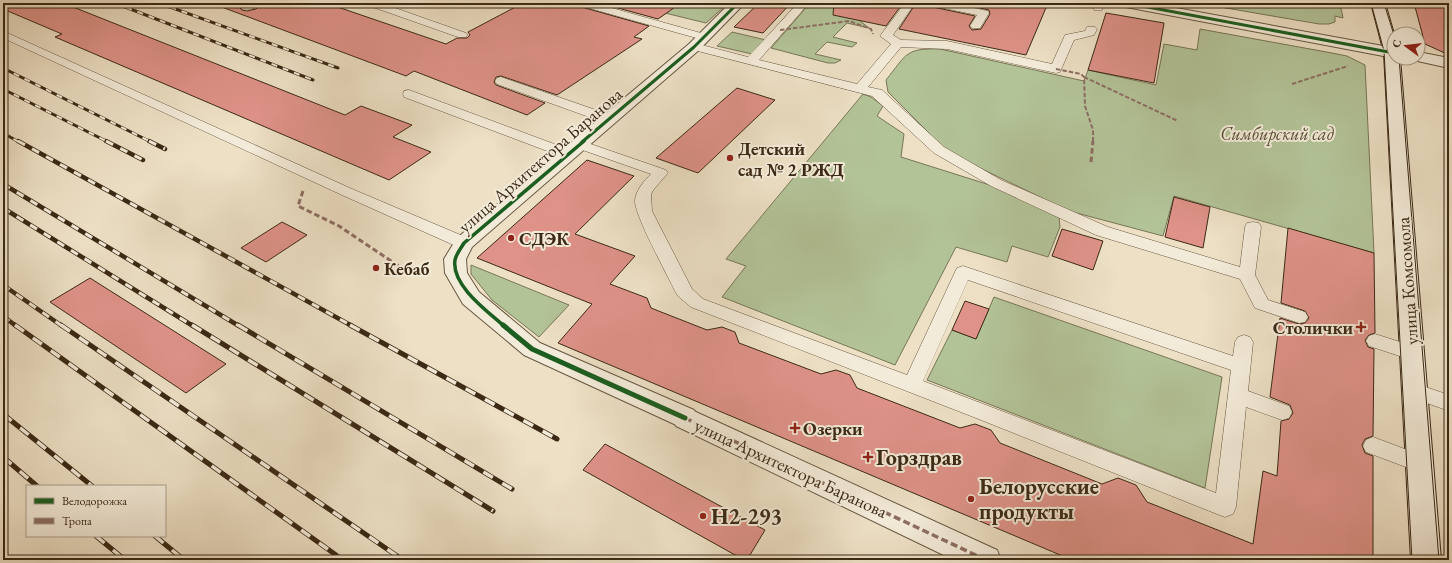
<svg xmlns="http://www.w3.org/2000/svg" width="1452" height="563" font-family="'EB Garamond',serif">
<rect width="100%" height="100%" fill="#ede0c5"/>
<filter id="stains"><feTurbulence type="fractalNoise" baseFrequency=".005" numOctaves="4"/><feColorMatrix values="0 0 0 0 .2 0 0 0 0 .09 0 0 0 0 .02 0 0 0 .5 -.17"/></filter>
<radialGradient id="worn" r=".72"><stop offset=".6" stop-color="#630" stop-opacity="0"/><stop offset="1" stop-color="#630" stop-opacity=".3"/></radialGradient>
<path fill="#b3c398" stroke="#777656" d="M659,3L678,8L684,3H728L706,23L636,6Z
M810,3H873L860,21L869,28L847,23L833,37L857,43L852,47L827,42L815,54L841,60L835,63H828L771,48Z
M1197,3H1340L1343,18L1335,16V22L1329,24H1319Z
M1200,29L1332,53L1347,56L1365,65L1374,253L1174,196L1163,236L1069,211L980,168L945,149L888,92L886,80C907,54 905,48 940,49L1084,81L1088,70L1156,85L1164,44L1197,50Z
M732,32L766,40L752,54L717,46Z
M863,94L871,97L883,106L877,116L904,134L901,157L993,186L1059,217L1060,227L1048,257L1012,246L1007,262L956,247L895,365L722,297L746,266L726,259Z
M471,265L569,305L539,337L492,300L471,274Z
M994,297L1222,377L1205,488L927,380L952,330L976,339Z"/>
<path fill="#de9288" stroke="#3b2915" d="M3,3H63L345,115L361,106L412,125L393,137L431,152L389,180L55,37L62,34L3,9Z
M219,3H244L240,8L242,10L247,11L256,9L262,3H326L446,44L457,38H467L470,35L468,32L523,3H576L578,6L649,26L634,37L642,39L557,95L501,76L496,77L494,82L496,85L545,103L527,115L414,71L406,76L219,6Z
M600,3H681L658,19Z
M759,3H791L763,33L734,27Z
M834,3H903L886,26L833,15Z
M916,3H927L933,7L975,16L969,26L972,30L981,29L990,14L989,10L957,3H1048L1026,55L899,29Z
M1414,3H1449V55L1425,44Z
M1106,13L1164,23L1154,83L1088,70Z
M737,88L775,100L698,173L656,158Z
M587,160L634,176L575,234L635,256L610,284L647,298L651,308L707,330L722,327L735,332L739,343L821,374L836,370L850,375L857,388L960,428L975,424L991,430L1000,443L1102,484L1118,478L1136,485L1147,502L1253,544L1263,471L1277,476L1281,421L1289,419L1293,413L1290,405L1270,397L1280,318L1299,324L1305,323L1309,318L1305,311L1281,303L1288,228L1374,253L1375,333L1369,335L1365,340L1368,347L1374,349L1373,436L1365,439L1362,445L1365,453L1373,456V560H1072L558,343L592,304L477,258Z
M1174,197L1210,207L1203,248L1165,237Z
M282,222L307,235L266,262L241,248Z
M1062,229L1103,241L1093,270L1052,256Z
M90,278L226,364L186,393L50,302Z
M965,301L989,309L976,339L952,330Z
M605,444L765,530L747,560H744L583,470Z"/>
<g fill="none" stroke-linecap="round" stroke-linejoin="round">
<g stroke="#685741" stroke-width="1">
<path id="service" d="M246,3H261C258,8 248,11 242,9L241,7Z
M366,3H381L466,33L468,35L466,37H458L367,5Z
M577,3H594L708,35L710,37L708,39H700L578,5Z
M798,3H809L759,60L857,84L891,44L880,36L905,3H915L893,35L901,40L947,41L1052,64L1065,35L1085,31L1087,27H1095L1097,29L1094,35L1074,40L1060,72L1056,73L947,49L901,47L868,87L882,90L944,147L1001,180L1108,227L1240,267L1245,227L1247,223L1253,222L1259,223L1261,227L1255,275L1268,300L1305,312L1308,317L1305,322L1299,323L1255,308L1240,279L1096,235L991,186L934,153L872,96L690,49L688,47L690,45L694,43L748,57Z
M928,3H950L988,11L989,13L980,28H972L970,26L977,15L933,6Z
M1094,3H1104L1102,10H1094L1093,8Z
M3,31L352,189L470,239L472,243L470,247L464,248L458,247L342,195L3,38Z
M501,77L613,116L615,119L613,122H603L497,84L495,81L497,78Z
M409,90L573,151L575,154L573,157L568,158L563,157L404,97L403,94L404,91Z
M579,140L666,170L668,173L654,189L651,194L652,211L692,289L703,299L907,375L955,272L957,268L963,266L1233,356L1235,342L1238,337L1244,335L1250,337L1253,342L1248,391L1289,406L1292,412L1289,418L1282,420L1246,407L1236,507L1233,514L1225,517L1217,514L976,418L691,307L679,297L676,293C668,276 634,215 635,200C636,190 644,181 651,174L574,147L572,144L574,141ZM968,280L1231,370L1216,493L923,381Z
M1375,334L1419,348L1421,353L1419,358L1412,360L1369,346L1366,341L1369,336Z
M1414,383L1449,395V411L1407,396L1404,391L1407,386Z
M1373,437L1426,457L1430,463L1426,469L1419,472L1366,452L1363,446L1366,440Z"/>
</g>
<g stroke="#685741" stroke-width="2">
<path id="pedestrian" d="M685,407L997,550L1001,560H954L676,426L672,418L676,410Z"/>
</g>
<g stroke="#685741" stroke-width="2">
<path id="minor" d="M730,3H745L699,50L472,247L466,259L467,273L479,292L540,343L694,410L698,418L694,426L685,429L524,355L463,304L445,273L444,259L457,238L689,44Z
M1119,3H1149L1394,48V58L1126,7L1121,6Z
M1418,52L1449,58V68L1413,60L1411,58H1418Z"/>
</g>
<g stroke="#3b2915" stroke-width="2">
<path id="secondary" d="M1371,3H1385L1394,34V58H1400L1441,560H1411L1384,53Z"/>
</g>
<use href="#service" fill="#f3ebd9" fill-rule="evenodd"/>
<use href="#pedestrian" fill="#f3ebd9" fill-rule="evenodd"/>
<use href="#minor" fill="#f3ebd9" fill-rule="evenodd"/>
<use href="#secondary" fill="#f3ebd9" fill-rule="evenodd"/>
<path stroke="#3b2915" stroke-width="1" d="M1371,3L1384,51L1412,560
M1384,3L1394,35
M1399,58L1439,560"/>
<g stroke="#3b2915" stroke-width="3">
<path id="rail-far2" d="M115,3L313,80
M159,3L338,68
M3,68L151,142
M3,89L108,142
M3,133L19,142"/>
</g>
<g stroke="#3b2915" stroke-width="4.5">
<path id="rail-far1" d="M18,141L352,326
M106,141L143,160
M149,141L165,149
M3,184L239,326
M3,208L193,326
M3,285L62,326
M3,316L16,326"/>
</g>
<g stroke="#3b2915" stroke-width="5">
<path id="rail" d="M15,325L343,560
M61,325L403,560
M192,325L493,511
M238,325L512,489
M350,325L557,439
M3,414L92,486
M3,457L37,486
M96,536L125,560
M155,536L184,560"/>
</g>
<use href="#rail-far2" stroke="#f3ebd9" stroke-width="2" stroke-dasharray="6" stroke-linecap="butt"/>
<use href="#rail-far1" stroke="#f3ebd9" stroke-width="3" stroke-dasharray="8" stroke-linecap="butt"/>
<use href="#rail" stroke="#f3ebd9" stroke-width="3.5" stroke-dasharray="11" stroke-linecap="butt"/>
<path stroke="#8d6e63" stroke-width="2" stroke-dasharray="4.5 2" stroke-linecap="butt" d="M780,30L849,21L871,29L873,34
M1056,69L1081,74L1084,77L1085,106L1093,130V142
M1084,77L1178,121
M1292,84L1348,66"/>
<path stroke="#8d6e63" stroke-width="3" stroke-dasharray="5.5 3" stroke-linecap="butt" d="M1091,162L1093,141
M303,191L298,206L339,226L403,269"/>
<path stroke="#8d6e63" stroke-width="3.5" stroke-dasharray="7 3.5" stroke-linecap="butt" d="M685,418L986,560"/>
<g stroke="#f3ebd9" stroke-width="5">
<path id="cycleway-far2" d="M1126,3L1394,53
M582,142L694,47L738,3"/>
</g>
<g stroke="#f3ebd9" stroke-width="6">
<path id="cycleway-far1" d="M504,326C487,311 451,285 455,260C456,254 461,248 464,243L584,141"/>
</g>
<g stroke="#f3ebd9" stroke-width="8">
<path id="cycleway" d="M503,325L532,349L685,418"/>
</g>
<use href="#cycleway-far2" stroke="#1b5e20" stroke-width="3"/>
<use href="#cycleway-far1" stroke="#1b5e20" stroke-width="3.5"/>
<use href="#cycleway" stroke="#1b5e20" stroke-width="5"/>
</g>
<g fill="#8f2418" stroke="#f3ebd9" stroke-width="1.5">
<circle cx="730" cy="158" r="4"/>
<circle cx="511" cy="238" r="4"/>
<circle cx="376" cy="268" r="4"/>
<path d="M1359 321h4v4h4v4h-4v4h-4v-4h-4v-4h4z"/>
<path d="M793 422h4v4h4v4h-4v4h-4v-4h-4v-4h4z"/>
<path d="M866 451h4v4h4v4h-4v4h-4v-4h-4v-4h4z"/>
<circle cx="971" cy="499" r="4"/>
<circle cx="703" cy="516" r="4"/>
</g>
<g text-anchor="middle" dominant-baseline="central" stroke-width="4" stroke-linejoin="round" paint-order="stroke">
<g font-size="18" font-style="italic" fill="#595036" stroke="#f3ebd9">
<text x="1277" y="133">Симбирский сад</text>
</g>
<g font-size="18" font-weight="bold" fill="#3b2915" stroke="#f3ebd9" text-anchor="start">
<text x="738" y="148">Детский<tspan x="738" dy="21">сад № 2 РЖД</tspan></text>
<text x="519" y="238">СДЭК</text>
<text x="384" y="268">Кебаб</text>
<text x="1353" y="327" text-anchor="end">Столички</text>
<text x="803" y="428">Озерки</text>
</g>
<g font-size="18" fill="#3b2915" stroke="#f3ebd9">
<text transform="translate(540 160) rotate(-41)">улица Архитектора Баранова</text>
<text transform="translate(1407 281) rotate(-94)">улица Комсомола</text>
<text transform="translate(791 468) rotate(25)">улица Архитектора Баранова</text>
</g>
<g font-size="22" font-weight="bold" fill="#3b2915" stroke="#f3ebd9" text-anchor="start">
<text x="876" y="457">Горздрав</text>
<text x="979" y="486">Белорусские<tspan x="979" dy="25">продукты</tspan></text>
<text x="711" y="516">H2-293</text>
</g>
</g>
<rect width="1452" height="563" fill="none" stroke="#ede0c5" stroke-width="16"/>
<rect x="4" y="4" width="1444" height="555" fill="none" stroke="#3b2915" stroke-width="2"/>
<rect x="8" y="8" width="1436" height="547" fill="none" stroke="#3b2915"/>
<rect x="26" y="485" width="140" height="52" fill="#f3ebd9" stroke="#a99d8b"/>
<rect x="34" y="498" width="20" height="6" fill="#1b5e20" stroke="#a99d8b"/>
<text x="62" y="505" font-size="12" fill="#3b2915">Велодорожка</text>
<rect x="34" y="518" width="20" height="6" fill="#8d6e63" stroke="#a99d8b"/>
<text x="62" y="525" font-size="12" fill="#3b2915">Тропа</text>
<g transform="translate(1406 46) rotate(285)"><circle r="19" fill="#f3ebd9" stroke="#a99d8b"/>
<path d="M0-3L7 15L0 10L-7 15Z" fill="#8f2418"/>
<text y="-6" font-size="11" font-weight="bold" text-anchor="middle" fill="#3b2915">С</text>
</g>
<rect width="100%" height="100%" filter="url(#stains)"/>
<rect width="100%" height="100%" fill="url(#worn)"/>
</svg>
